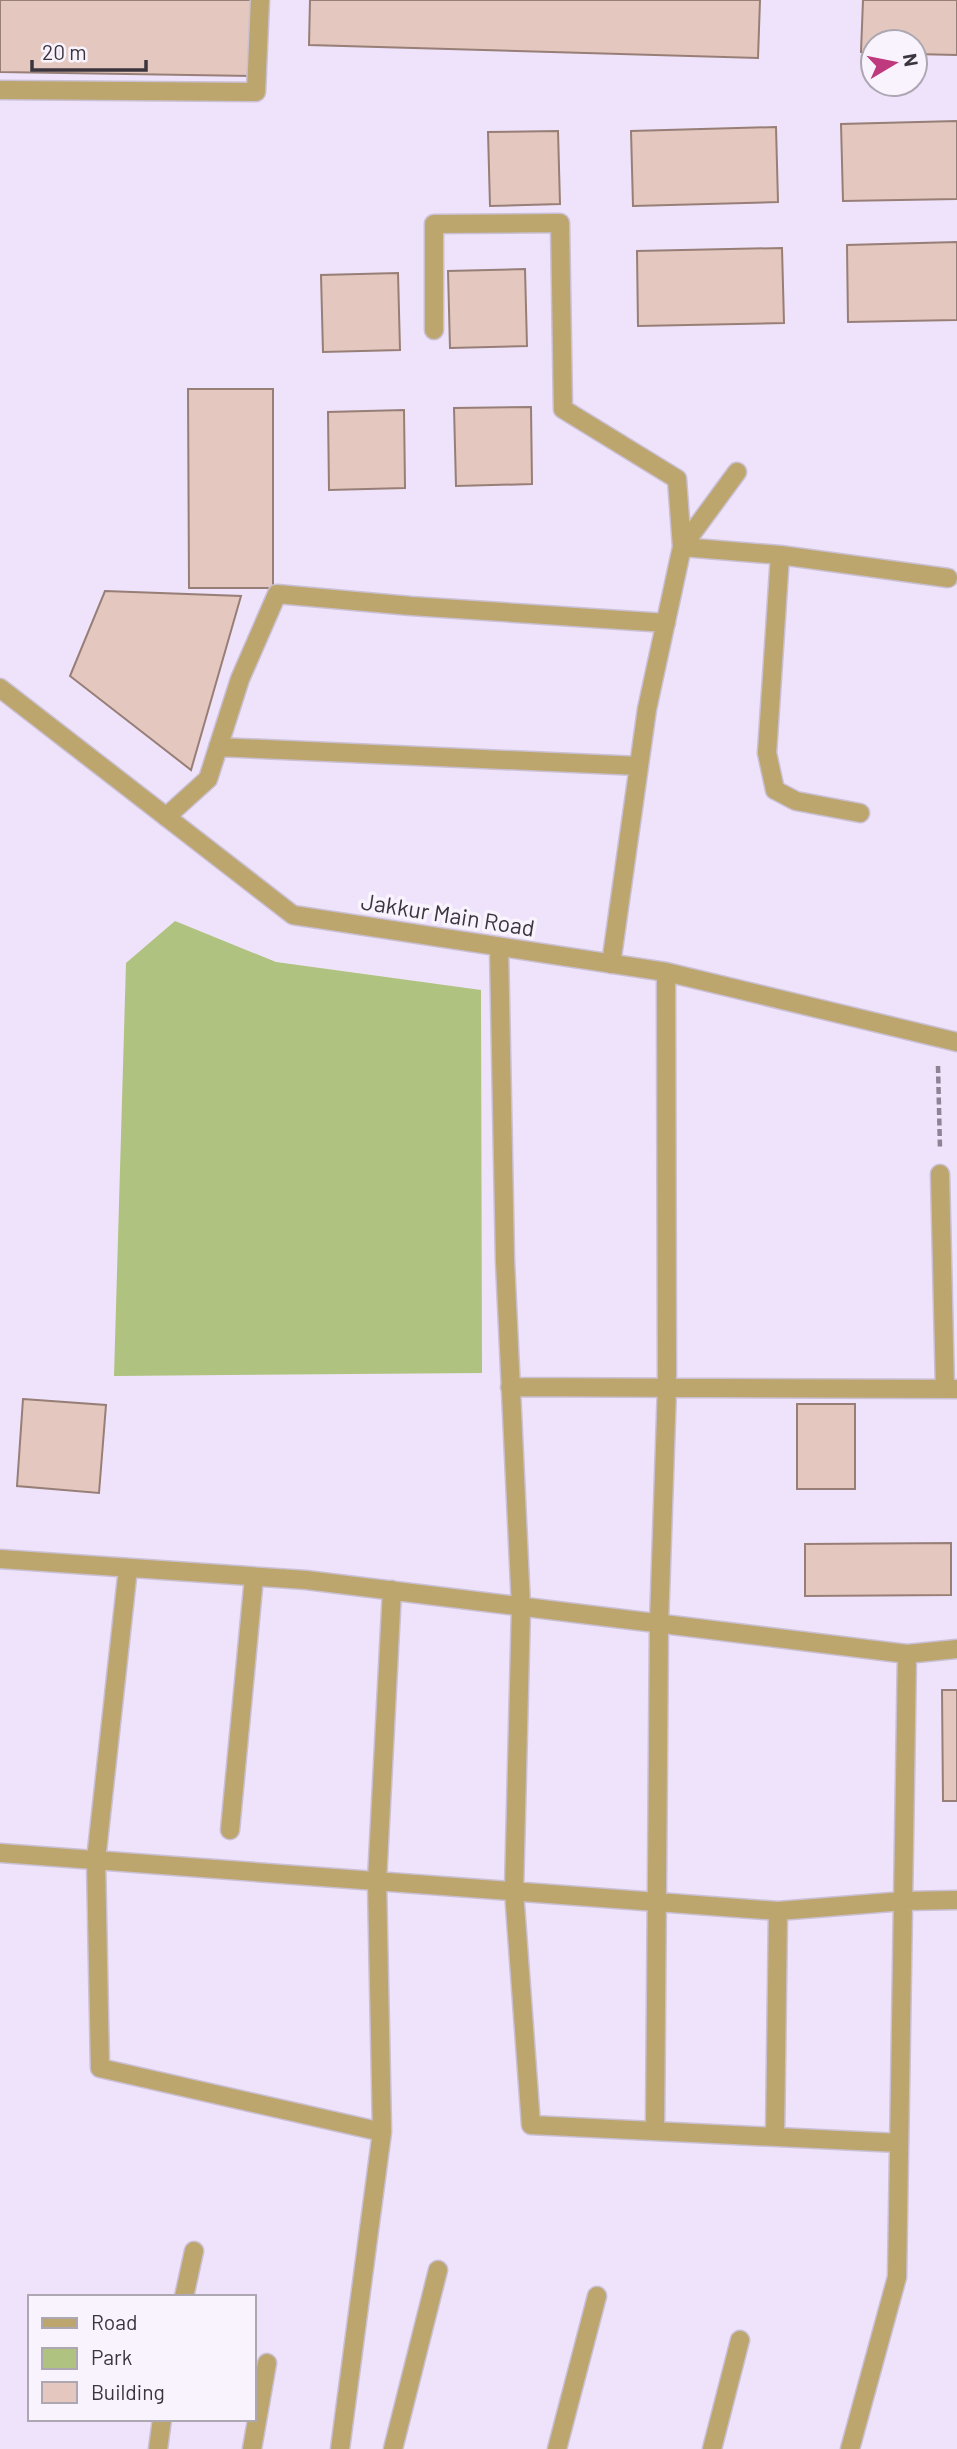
<svg xmlns="http://www.w3.org/2000/svg" width="957" height="2449" font-family="Barlow,sans-serif">
<rect width="100%" height="100%" fill="#eee3fa"/>
<path fill="#afc27f" d="M175,921L276,962L481,990L482,1373L114,1376L126,963Z"/>
<path fill="#e4c8bf" stroke="#977e76" stroke-width="2" d="M0,0H253L252,76L0,72Z
M310,0H760L758,58L309,45Z
M863,0H957V55L915,54V42H873V52H861Z
M957,121V199L843,201L841,124Z
M776,127L778,202L633,206L631,131Z
M558,131L560,204L490,206L488,132Z
M957,242V320L848,322L847,245Z
M782,248L784,323L638,326L637,251Z
M525,269L527,346L450,348L448,271Z
M398,273L400,350L323,352L321,275Z
M188,389H273V588H189Z
M531,407L532,484L456,486L454,408Z
M404,410L405,488L329,490L328,412Z
M105,591L241,596L191,770L70,676Z
M23,1399L106,1405L99,1493L17,1486Z
M797,1404H855V1489H797Z
M951,1543V1595L805,1596V1544Z
M942,1690H957V1801H943Z"/>
<g fill="none" stroke-linecap="round" stroke-linejoin="round">
<g stroke="#cac0d4" stroke-width="21">
<path id="minor" d="M0,90L256,92L260,0
M434,330V224L560,223L563,409L677,479L682,547L780,555L948,578
M780,555L767,753L775,790L796,801L860,813
M0,688L293,915L666,972L957,1042
M218,747L639,766
M166,817L208,779L240,679L277,594L411,606L666,623
M499,947L505,1261L521,1607L514,1891L531,2125L899,2143
M611,964L647,709L682,547L737,472
M940,1174L945,1389
M510,1387L957,1389
M0,1559L306,1580L907,1654L957,1649
M128,1568L96,1860L100,2068L382,2132
M230,1830L254,1577
M0,1853L778,1911L904,1901L957,1900
M655,2130L659,1624L667,1387L666,972
M775,2137L778,1911
M184,2297L194,2251
M158,2449L162,2419
M252,2449L267,2363
M340,2449L382,2132L377,1881L392,1590
M393,2449L438,2270
M557,2449L597,2296
M712,2449L740,2340
M850,2449L897,2277L907,1654"/>
</g>
<path stroke="#8c8494" stroke-width="4.5" stroke-dasharray="7 3.5" stroke-linecap="butt" d="M938,1066L940,1149"/>
<use href="#minor" stroke="#bda56e" stroke-width="18"/>
</g>
<g text-anchor="middle" dominant-baseline="central" stroke-width="7" stroke-linejoin="round" paint-order="stroke">
<g font-size="23" fill="#3a353e" stroke="#f8f3fd">
<text transform="translate(448 914) rotate(9)">Jakkur Main Road</text>
</g>
</g>
<rect x="28" y="2295" width="228" height="126" fill="#f8f3fd" stroke="#aca7b1" stroke-width="2"/>
<rect x="42" y="2318" width="35" height="10" fill="#bda56e" stroke="#aca7b1" stroke-width="2"/>
<text x="91" y="2330" font-size="21" fill="#3a353e">Road</text>
<rect x="42" y="2348" width="35" height="21" fill="#afc27f" stroke="#aca7b1" stroke-width="2"/>
<text x="91" y="2365" font-size="21" fill="#3a353e">Park</text>
<rect x="42" y="2382" width="35" height="21" fill="#e4c8bf" stroke="#aca7b1" stroke-width="2"/>
<text x="91" y="2400" font-size="21" fill="#3a353e">Building</text>
<g transform="translate(894 63) rotate(80)"><circle r="33" fill="#f8f3fd" stroke="#aca7b1" stroke-width="2"/>
<path d="M0-5L12 26L0 18L-12 26Z" fill="#be397d"/>
<text y="-10" font-size="19" font-weight="bold" text-anchor="middle" fill="#3a353e">N</text>
</g>
<path d="M32 60v10h114v-10" fill="none" stroke="#3a353e" stroke-width="3.5"/>
<text x="42" y="60" font-size="21" fill="#3a353e" stroke="#f8f3fd" stroke-width="5" paint-order="stroke">20 m</text>
</svg>
